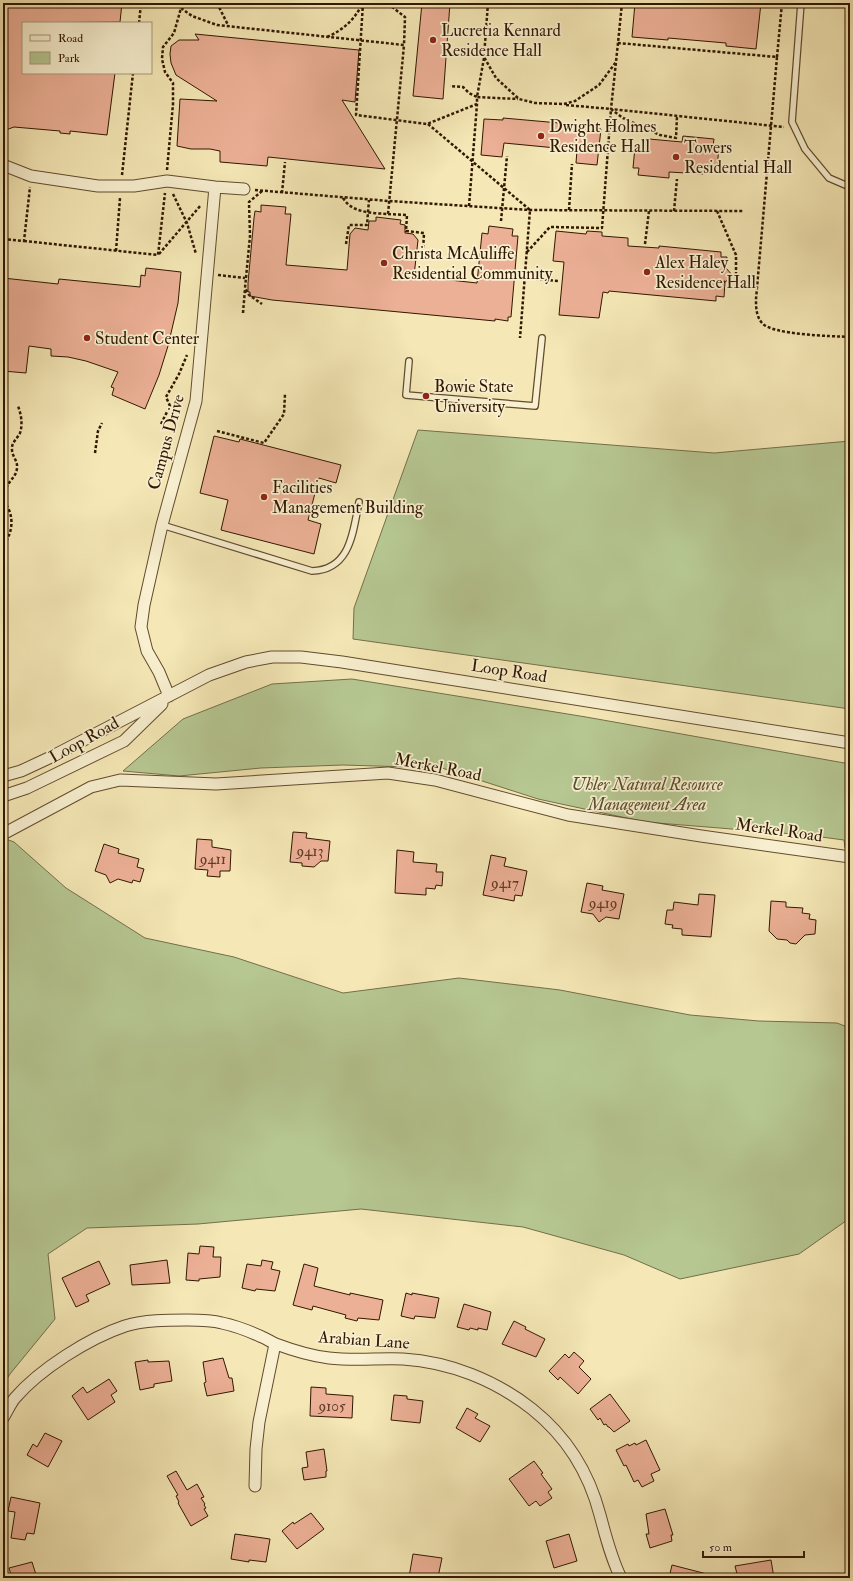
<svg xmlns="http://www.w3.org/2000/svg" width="853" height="1581" font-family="'IM FELL Double Pica',serif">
<rect width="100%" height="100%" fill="#f5e8b6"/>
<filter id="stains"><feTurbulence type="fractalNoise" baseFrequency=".005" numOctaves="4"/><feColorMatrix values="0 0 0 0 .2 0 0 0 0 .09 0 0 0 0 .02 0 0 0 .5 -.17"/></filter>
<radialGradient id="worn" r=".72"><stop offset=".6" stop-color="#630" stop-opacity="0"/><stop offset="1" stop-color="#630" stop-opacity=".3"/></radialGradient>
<path fill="#b6c792" stroke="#746f49" d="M418,430L714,453L850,441V709L353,639L354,608Z
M352,679L586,717L850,764V849L845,848L844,840L806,835L645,822L538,799L442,768L343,765L261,768L179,776L123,771L183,719L272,684Z
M3,838L14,842L66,888L145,938L234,957L343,993L459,978L560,990L690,1015L759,1021L837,1023L850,1028V1218L799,1254L680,1279L624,1255L523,1227L361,1209L198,1224L87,1228L48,1254L55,1319L10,1374L3,1385Z"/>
<path fill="#ecb096" stroke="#311700" d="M3,3H122L120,22L23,23V73H115L107,135L70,131V134L60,133V131L14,127L3,131Z
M422,3H450L443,99L413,96Z
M635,3H761L756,49L726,46V43L668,38V40L632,37Z
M195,34L359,50L355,102L342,100L385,169L268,157L267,166L220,162V151L210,149H191L177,146L180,99L217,101L176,75L171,63L170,54L171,46L179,40H199Z
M503,118L582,125V127L601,129L597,165L576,163L577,150L504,143L502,157L481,155L484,119L503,120Z
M683,136L714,139L713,146L719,147L717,168L709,167V172H703V174L669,172V178L638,175L639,168H633L635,147H642L643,142H648L649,139L682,142Z
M261,205L286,207L285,214H291L286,265L347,270L350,234L355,228L368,230L369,221H376V217L401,220L400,224L405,225V233L413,234L418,240L414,276L477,283L482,233L488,234L489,226L513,229L512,236H518L511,317H508V321L495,319V321L272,300L250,296V292H248V283L254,218L255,211L261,212Z
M556,231L586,234L587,231L602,232V236L628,238V246L659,248V246L721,252V257H727L726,268L733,276L725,282L724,297L716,296V301L609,291L608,293L603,292L599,318L559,315L564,262L553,261Z
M146,268L181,272L178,303L168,346L159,375L145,409L112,395L114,388L111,387L118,372L86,361L68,357L51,356V349L29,346L26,373L3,371V278L58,284L59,279L140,287L141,275L145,276Z
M214,436L239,442L240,439L341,465L336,483L319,478L308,520L321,524L314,554L221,530L228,500L200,493Z
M293,832L307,833L306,838L330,841L328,861H321L314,867L302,866V863L290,862Z
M197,839L212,840V847L231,850L230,871H220V877L207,876L208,870L195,869Z
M104,844L119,849L118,853L139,859L137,867L144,869L140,882L133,880L132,883L118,879L110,883L106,875L95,871Z
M397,850L414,852L413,862L437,864L436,872H443L442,886L436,885L435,889L426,888V895L395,893Z
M491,855L506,858L504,866L527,871L522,896L515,895L514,901L483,895Z
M587,883L603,886L602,890L624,894L619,919L606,917L599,922L593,914L581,912Z
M699,894L715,895L711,937L682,935V929L672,928L673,925L665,924L667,910H673L674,902L698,905Z
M771,901L786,902V907L803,908L802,913L810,914L809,919L816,920L815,934L805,935L796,944L790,943L787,940L777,939L769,931Z
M200,1246L214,1247L213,1257H221L220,1277L199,1279V1281L186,1280L188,1253L199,1254Z
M167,1260L170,1283L132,1285L130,1265Z
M262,1260L273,1262L271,1269L280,1271L275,1291L256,1289L255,1291L242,1288L247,1264L261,1266Z
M99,1261L110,1284L86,1295L89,1301L76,1307L62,1278Z
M304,1264L318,1268L314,1286L350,1295V1293L383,1300L379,1320L358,1318L357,1321L345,1318L346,1315L313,1306L312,1310L293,1305Z
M406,1293L412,1295V1293L439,1298L435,1318L415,1316L414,1319L401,1316Z
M464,1304L491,1312L487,1330L478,1328V1330L470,1328L469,1330L457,1327Z
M514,1321L526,1327L525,1329L545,1339L536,1357L502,1344Z
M574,1352L584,1361L579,1367L591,1379L578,1394L560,1377L558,1380L549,1371L565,1354L569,1358Z
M223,1358L229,1378H232L234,1391L207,1396L204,1383L206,1382L203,1362Z
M148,1360V1362L169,1361L172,1381L154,1384V1387L140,1390L135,1362Z
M109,1379L117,1391L111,1395L115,1402L88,1420L72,1396L83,1387L87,1393Z
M311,1387L326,1388V1394L353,1396L352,1418L310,1416Z
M610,1394L630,1421L614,1432L609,1427H608L606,1424L604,1425L600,1418L598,1420L590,1409Z
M394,1395L407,1396V1399L423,1401L420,1423L391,1420Z
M467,1408L478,1414L475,1418L490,1426L480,1442L456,1428Z
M45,1433L62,1441L48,1467L27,1455L33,1444L37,1447Z
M646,1440L660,1470L651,1474L654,1481L642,1487L638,1480L634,1482L626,1465L624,1466L616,1450L628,1444L629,1446L635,1443L636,1445Z
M324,1449L327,1471H326V1477L304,1480L302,1468L308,1467L306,1452Z
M534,1461L543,1473L541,1474L552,1489L548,1492L552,1498L540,1506L536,1501L529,1506L509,1479Z
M176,1471L187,1490L197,1484L204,1497L201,1498L205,1504L204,1505L206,1508L204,1509L208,1516L191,1526L178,1503L179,1502L176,1496L178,1495L167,1476Z
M11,1497L40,1503L34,1534L27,1533L25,1540L11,1538L15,1512L8,1511Z
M665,1509L673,1535H671L672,1541L650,1548L646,1534H649L646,1514Z
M311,1513L324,1529L297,1549L282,1531L293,1522L294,1524Z
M235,1534L270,1539L266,1562L249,1560V1562L231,1559Z
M569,1534L577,1561L554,1568L546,1541Z
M413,1554L442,1558L438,1577L422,1574L421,1578L409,1577Z
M771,1560L774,1578H738L735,1566Z
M32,1562L37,1578H12L9,1568Z
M672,1565L707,1574V1578H669Z"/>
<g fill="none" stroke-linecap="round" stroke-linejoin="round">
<g stroke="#624b2e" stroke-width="8">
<path id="lane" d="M801,3L792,122L805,149L829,178L850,187
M409,361L406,395L535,406L542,338
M162,525L312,571C351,570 353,531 359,502"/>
</g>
<g stroke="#624b2e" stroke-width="13">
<path id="street" d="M3,165L31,176L98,186H134L167,181L215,187L244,189
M169,696L159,672L147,651L141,627L144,605L162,525L196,401L215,187
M3,776L21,771L51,757L209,675L246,662L272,657H301L342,662L850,743
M3,796L27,788L124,741L162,704
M3,834L91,787L120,780L216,784L388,773L435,780L568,815L701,836L850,857
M3,1418C7,1412 10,1404 15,1398C40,1369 89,1338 125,1326C145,1320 167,1320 187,1320C198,1320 211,1320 222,1323C236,1326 249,1331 262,1337C267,1339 271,1342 276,1344C292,1350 312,1356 329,1358C354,1361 378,1358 403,1359C450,1362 495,1380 532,1409C566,1436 589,1473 600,1515C606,1537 611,1558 621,1578
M255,1486L256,1449L259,1422L275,1344"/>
</g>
<path stroke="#311700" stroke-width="2.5" stroke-dasharray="3 2" stroke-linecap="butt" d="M173,3L181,8L191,3
M217,3L228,25
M363,3L356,115L427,124L477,104V97L469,93L463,87L450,86
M488,3L484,57L496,78L519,99L535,103L564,104L575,101L599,85L616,62
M622,3L618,43L777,57L756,299C756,307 756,316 762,323C772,335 832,336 850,337
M139,23L141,3
M327,37C343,30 353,21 362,5
M618,43L611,109L784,127
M777,57L782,3
M484,58L477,97L518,99
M566,105L611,109L623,118L660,135L676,138L677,116
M428,124L530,210L520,338
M167,170L173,104V83L165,72L162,59L163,47L174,33L181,8L192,16L217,25L404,45L405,17L387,3
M122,175L133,73
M255,190L389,201L530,210L744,211
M262,191L249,202L250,236L245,288L249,295L262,304
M282,193L285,162
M173,194L187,223L196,254
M343,198C352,213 372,213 388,214L404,45
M469,206L477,104
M569,210L572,164
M674,211L677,179
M717,211L736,255V281L722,282
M388,214L407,215L406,231L424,233L423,251
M501,221L507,156
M3,239L24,241L30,187
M24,241L158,255L165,193
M346,244L349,225H367L369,200
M645,244L649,211
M116,251L120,198
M527,252L550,227L602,228L611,109
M159,254L201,205
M218,275L245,278
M525,278L559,281
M243,313L245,289
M161,424L170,406L166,397L179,374L187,355
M217,431L264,443L284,414L285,394
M95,453L98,431L102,423
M3,545C11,536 14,522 9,510C7,506 5,503 5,499C4,481 16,480 17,468C18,461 12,456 12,450C11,443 17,439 20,433C23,424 21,414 18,406"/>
<use href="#lane" stroke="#f8f0d0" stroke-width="5.5"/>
<use href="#street" stroke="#f8f0d0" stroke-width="11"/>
</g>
<g fill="#8f2418" stroke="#f8f0d0" stroke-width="1.5">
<circle cx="433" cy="40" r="4"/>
<circle cx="541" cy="136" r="4"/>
<circle cx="676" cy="157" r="4"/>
<circle cx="384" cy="263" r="4"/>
<circle cx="647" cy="272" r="4"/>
<circle cx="87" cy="338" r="4"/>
<circle cx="426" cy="396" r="4"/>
<circle cx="264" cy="497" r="4"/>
</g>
<g text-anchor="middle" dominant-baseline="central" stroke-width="3.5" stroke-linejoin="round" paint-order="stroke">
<g font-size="15" fill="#603d26">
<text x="310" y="851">9413</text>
<text x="213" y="859">9411</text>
<text x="505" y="883">9417</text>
<text x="603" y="903">9419</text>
<text x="332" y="1406">9105</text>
</g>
<g font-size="17" fill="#311700" stroke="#f8f0d0" text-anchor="start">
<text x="441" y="30">Lucretia Kennard<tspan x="441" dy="20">Residence Hall</tspan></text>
<text x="549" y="126">Dwight Holmes<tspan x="549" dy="20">Residence Hall</tspan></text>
<text x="684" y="147">Towers<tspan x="684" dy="20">Residential Hall</tspan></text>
<text x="392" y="253">Christa McAuliffe<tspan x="392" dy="20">Residential Community</tspan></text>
<text x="655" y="262">Alex Haley<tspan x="655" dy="20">Residence Hall</tspan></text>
<text x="95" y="338">Student Center</text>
<text x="434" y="386">Bowie State<tspan x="434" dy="20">University</tspan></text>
<text x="272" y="487">Facilities<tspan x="272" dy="20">Management Building</tspan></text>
</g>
<g font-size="17" fill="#311700" stroke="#f8f0d0">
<text transform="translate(166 442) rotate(-75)">Campus Drive</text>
<text transform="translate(509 671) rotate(9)">Loop Road</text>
<text transform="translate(84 740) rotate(-29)">Loop Road</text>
<text transform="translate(438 767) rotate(11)">Merkel Road</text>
<text transform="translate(779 830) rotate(8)">Merkel Road</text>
<text transform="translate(364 1340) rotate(4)">Arabian Lane</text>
</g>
<g font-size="17" font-style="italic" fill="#594c2c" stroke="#f8f0d0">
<text x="647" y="784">Uhler Natural Resource<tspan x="647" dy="20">Management Area</tspan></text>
</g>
</g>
<rect width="853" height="1581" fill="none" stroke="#f5e8b6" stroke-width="16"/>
<rect x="4" y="4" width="845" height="1573" fill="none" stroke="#311700" stroke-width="2"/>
<rect x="8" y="8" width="837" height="1565" fill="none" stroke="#311700"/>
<rect x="22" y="22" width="130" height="52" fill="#f8f0d0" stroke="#a8997d"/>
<rect x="30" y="35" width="20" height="6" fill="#f8f0d0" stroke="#a8997d"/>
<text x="58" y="42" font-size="12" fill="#311700">Road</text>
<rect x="30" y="52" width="20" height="12" fill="#b6c792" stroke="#a8997d"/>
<text x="58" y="62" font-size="12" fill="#311700">Park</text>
<path d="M703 1551v6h101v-6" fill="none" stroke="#311700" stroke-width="2"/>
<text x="709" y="1551" font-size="12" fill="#311700" stroke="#f8f0d0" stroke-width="3" paint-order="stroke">50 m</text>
<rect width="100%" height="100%" filter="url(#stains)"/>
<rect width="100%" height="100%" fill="url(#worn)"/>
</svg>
